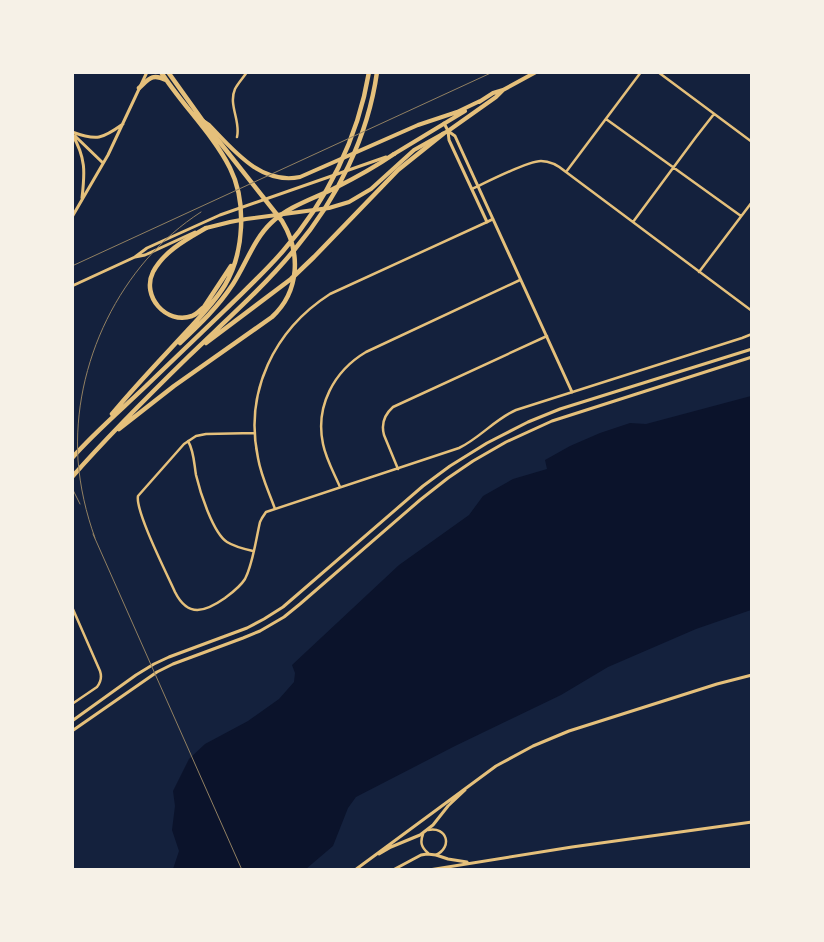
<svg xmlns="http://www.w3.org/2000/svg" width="824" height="942" font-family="Barlow,sans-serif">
<rect width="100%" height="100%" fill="#14213d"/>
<path fill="#0b132b" d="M751,396V610L696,629L608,667L561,695L455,746L356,797L348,808L333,846L306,869H173L179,851L172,830L175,806L173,791L189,759L205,744L248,721L279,699L294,682L295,673L292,665L399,565L469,515L483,496L513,479L547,469L545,460L570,446L600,433L630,423L646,424Z"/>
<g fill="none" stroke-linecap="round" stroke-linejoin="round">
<path stroke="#e5c07b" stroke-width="2.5" d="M658,72L752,142
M606,119L741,216
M237,137C241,121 228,105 235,89C238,83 243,78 247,72
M566,172L641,72
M472,189C487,182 527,161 541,161C551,161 559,166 566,172L752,311
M633,222L696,137L714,114
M699,272L752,202
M255,433L206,434L196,436L184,444L138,496C135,511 167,574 175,592C188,618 205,612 225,598C233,592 240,587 245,579C253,564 256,539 260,522L262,518L266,512L459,448C480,438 495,419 516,410L742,338L752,334
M188,441C194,451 194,463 196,475C200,492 213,533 227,542C235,547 244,549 253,551
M398,469L384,435C381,424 384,415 393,407L547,336
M340,487C334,473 326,459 323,444C315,406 334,371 366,352L520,280
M275,509C269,492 261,476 258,458C244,392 274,330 330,294L487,222
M72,607L100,671C102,677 101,682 97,687L72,704
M428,830C447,826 453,847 436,855
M423,834C420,842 421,847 428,853"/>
<path stroke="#e5c07b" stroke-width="3" d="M444,123L448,131L449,140L487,222L493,219
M448,131L455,136L572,392
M72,721L136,675L154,664L169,657L247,628L264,619L283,607L423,486L450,466L487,443L528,422L560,409L752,349
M72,731L157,672L173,664L243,638L260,631L284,617L300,604L420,500L448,478L473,461L506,442L552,421L752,357"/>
<path stroke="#e5c07b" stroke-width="3" d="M72,132C97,141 102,139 123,124
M72,134C86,158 85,172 82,198
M75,136L103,163
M72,217L108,155L147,72
M135,257L147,248L220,215L386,157
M72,286L135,257L145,255L195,232
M379,854L391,847L420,835L433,825L448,806L465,790
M355,870L496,766L533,746L569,731L717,684L752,675
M393,870L421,855L427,854L436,855L448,859L467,862
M429,870L572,847L752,822"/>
<path stroke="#e5c07b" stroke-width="4" d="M479,102L493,93L503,90L536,72
M203,121L209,125C234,151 261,185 300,177L418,125L457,112L480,101
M394,154L465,111
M206,228L230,222L246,219L329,208L349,202L371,189L414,150L448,131L496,97L503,90"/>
<path stroke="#e5c07b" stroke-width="4.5" d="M139,88C149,79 152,73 166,80
M206,228C187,239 164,251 153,272C141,296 166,325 192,316C197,314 200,310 204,307L231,266
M180,343C200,324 218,307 233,284C246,264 254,239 271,223C289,206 313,199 335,188C355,178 375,167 394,154
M206,343L291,279L314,257L398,170L443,134
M112,414C135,386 161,359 186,332C200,317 214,303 225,285C244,253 247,202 230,168C213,134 182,105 161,72
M119,429L174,386L272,317C300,291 301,252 282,221L203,121L168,72
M72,458C95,432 121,410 146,386C172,361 198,336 225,310C244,291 265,272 283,251C327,201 358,138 369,72
M72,477C109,435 148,396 188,357C224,322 263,288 295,249C337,199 368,137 377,72"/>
<path stroke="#918062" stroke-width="1" d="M72,266L493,72
M72,488L80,504
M93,534L242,870
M95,538C86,513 80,487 78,460C72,364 120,264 201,212"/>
</g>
<rect width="824" height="942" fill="none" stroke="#f6f1e7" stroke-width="148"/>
</svg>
